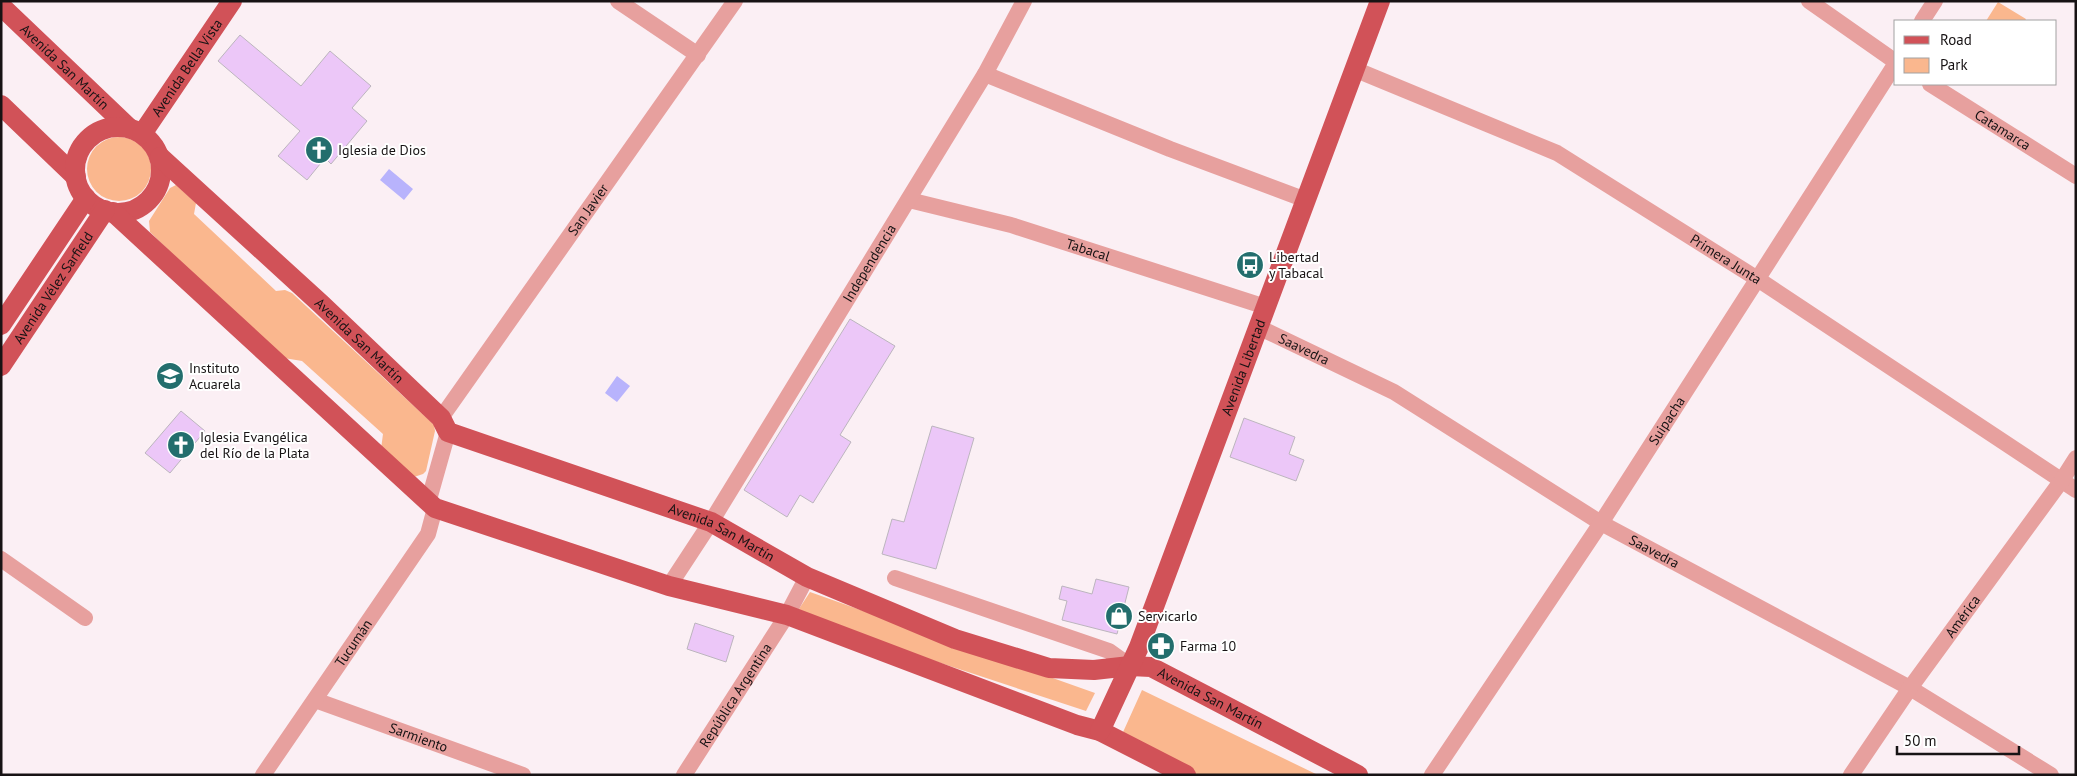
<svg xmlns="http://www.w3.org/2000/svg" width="2077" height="776" font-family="'PT Sans',sans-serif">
<rect width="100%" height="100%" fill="#fbeff4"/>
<path fill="#fab78e" d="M1998,2L2026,19L2025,21H1986Z
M87 169a32 32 0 1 1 64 0a32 32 0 1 1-64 0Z
M176,185L196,203L194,214L276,291L285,290L292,293L430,421L434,425L435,431L426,471L423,474L414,477L381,449L383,434L302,361L278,357L150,232L149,221L170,188Z
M810,592L1095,693L1086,711L795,615Z
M1142,690L1318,775H1191L1119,741Z"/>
<path fill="#b8b3fc" d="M389,169L413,189L404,200L380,180Z
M617,376L630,386L617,402L605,393Z"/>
<path fill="#ecc7f8" stroke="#bcb5be" d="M240,35L301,86L330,51L371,86L352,108L367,121L331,164L325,158L307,180L278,156L300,131L218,61Z
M850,319L895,346L840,435L851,442L813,503L800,495L787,517L744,490Z
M181,411L205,431L170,473L145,453Z
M1244,418L1295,437L1289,454L1304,460L1296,481L1230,457Z
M932,426L974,438L936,569L882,554L892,519L904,522Z
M1096,579L1129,587L1117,634L1062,620L1067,601L1059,599L1062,586L1092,594Z
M695,623L734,636L726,662L687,649Z"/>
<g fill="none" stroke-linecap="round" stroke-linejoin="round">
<g stroke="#e7a09e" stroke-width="16">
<path d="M618,1L698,55"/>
<path d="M1809,1L1896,62"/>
<path d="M1922,21L1935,1"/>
<path id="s1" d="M1354,69L1557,153L1756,278L2076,490"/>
<path d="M985,74L1170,149L1306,200"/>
<path id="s2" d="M1930,84L2076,176"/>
<path id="s3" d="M909,200L1011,225L1266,307"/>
<path id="s4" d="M1258,327L1394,392L1601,523L1910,688L2051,775"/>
<path id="s5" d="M441,418L735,1"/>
<path d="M428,503L448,432"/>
<path d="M1,559L85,618"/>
<path d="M895,578L1109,651L1130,666"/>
<path id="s6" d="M669,586L711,522L985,74L1024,1"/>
<path id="s7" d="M315,700L523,775"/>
<path id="s8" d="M263,775L428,534L435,508"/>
<path id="s9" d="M684,775L787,615L807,577"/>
<path id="s10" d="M1432,775L1601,523L1896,63"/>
<path id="s11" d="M1851,775L1910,688L2062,480L2076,458"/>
</g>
<g stroke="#d15258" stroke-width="20">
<path id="s12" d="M1,6L129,128"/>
<path d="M1,105L76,177"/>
<circle cx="118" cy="170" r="43"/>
<path id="s13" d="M142,134L232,1"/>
<path id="s14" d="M160,157L321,304L441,418L448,432L711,522L807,577L955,639L1049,668L1094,670L1130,666L1151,667L1358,775"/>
<path d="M113,212L435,508L669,586L787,615L1077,725L1100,731L1186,775"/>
<path d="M1,325L86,198"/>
<path id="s15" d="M1,366L105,210"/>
<path id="s16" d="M1100,731L1139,647L1380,1"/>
</g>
</g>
<defs>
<g id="church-disc" transform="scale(1.4375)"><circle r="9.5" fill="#236e6d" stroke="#fff"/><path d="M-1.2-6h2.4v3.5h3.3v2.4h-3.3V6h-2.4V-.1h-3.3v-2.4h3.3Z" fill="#fff"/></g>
<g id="bus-disc" transform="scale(1.4375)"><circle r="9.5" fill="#236e6d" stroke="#fff"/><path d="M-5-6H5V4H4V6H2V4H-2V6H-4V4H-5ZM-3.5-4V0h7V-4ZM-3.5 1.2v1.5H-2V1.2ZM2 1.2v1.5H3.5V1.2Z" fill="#fff"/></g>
<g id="school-disc" transform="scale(1.4375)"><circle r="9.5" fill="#236e6d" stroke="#fff"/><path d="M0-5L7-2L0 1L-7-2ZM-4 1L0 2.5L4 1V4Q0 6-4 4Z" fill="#fff"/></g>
<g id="shop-disc" transform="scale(1.4375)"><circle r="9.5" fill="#236e6d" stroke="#fff"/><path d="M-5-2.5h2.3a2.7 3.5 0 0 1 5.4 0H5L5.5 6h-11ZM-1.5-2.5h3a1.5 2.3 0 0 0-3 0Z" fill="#fff"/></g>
<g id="pharmacy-disc" transform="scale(1.4375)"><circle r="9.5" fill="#236e6d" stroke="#fff"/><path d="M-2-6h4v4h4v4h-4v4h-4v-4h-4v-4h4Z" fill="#fff"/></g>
</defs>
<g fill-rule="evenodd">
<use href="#church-disc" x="319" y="150"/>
<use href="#bus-disc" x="1250" y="265"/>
<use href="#school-disc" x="170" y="376"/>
<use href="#church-disc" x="181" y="445"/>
<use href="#shop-disc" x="1119" y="616"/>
<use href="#pharmacy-disc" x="1161" y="646"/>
</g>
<g text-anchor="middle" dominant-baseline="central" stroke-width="4" stroke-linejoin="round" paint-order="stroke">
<g font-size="14" fill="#171314" stroke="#fff">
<text stroke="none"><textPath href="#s12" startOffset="88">Avenida San Martín</textPath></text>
<text stroke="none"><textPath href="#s13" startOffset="80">Avenida Bella Vista</textPath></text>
<text stroke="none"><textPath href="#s2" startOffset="86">Catamarca</textPath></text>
<text stroke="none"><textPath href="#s5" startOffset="255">San Javier</textPath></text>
<text stroke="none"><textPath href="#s3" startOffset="186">Tabacal</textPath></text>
<text stroke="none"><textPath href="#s1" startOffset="419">Primera Junta</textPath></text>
<text stroke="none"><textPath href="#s6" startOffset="380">Independencia</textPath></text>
<text stroke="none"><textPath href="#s15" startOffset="94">Avenida Vélez Sarfield</textPath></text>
<text stroke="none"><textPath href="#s14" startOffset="271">Avenida San Martín</textPath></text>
<text stroke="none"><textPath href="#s4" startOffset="51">Saavedra</textPath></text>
<text stroke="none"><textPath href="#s16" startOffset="391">Avenida Libertad</textPath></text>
<text stroke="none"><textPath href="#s10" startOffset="425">Suipacha</textPath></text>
<text stroke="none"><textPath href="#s14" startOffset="691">Avenida San Martín</textPath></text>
<text stroke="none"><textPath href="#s4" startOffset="456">Saavedra</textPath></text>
<text stroke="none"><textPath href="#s11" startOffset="194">América</textPath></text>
<text stroke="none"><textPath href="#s8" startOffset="160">Tucumán</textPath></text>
<text stroke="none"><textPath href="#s9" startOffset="95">República Argentina</textPath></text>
<text stroke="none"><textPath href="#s14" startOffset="1216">Avenida San Martín</textPath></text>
<text stroke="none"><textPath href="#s7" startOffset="110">Sarmiento</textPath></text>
</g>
<g font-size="14" fill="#171314" stroke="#fff" text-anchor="start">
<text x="338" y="150">Iglesia de Dios</text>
<text x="1269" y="257">Libertad<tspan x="1269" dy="16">y Tabacal</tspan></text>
<text x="189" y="368">Instituto<tspan x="189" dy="16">Acuarela</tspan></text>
<text x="200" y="437">Iglesia Evangélica<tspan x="200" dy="16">del Río de la Plata</tspan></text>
<text x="1138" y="616">Servicarlo</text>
<text x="1180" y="646">Farma 10</text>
</g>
</g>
<rect width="2077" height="776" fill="none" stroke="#171314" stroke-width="5"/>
<rect x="1894" y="20" width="162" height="65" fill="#ffffff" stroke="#a2a1a1"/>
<rect x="1904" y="36" width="25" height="8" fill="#d15258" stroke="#a2a1a1"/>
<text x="1940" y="45" font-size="15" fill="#171314">Road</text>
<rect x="1904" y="58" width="25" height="15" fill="#fab78e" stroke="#a2a1a1"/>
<text x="1940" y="70" font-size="15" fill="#171314">Park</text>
<path d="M1897 746v8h122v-8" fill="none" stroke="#171314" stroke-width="2.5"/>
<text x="1904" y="746" font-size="15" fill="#171314" stroke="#ffffff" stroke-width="4" paint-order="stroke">50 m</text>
</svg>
